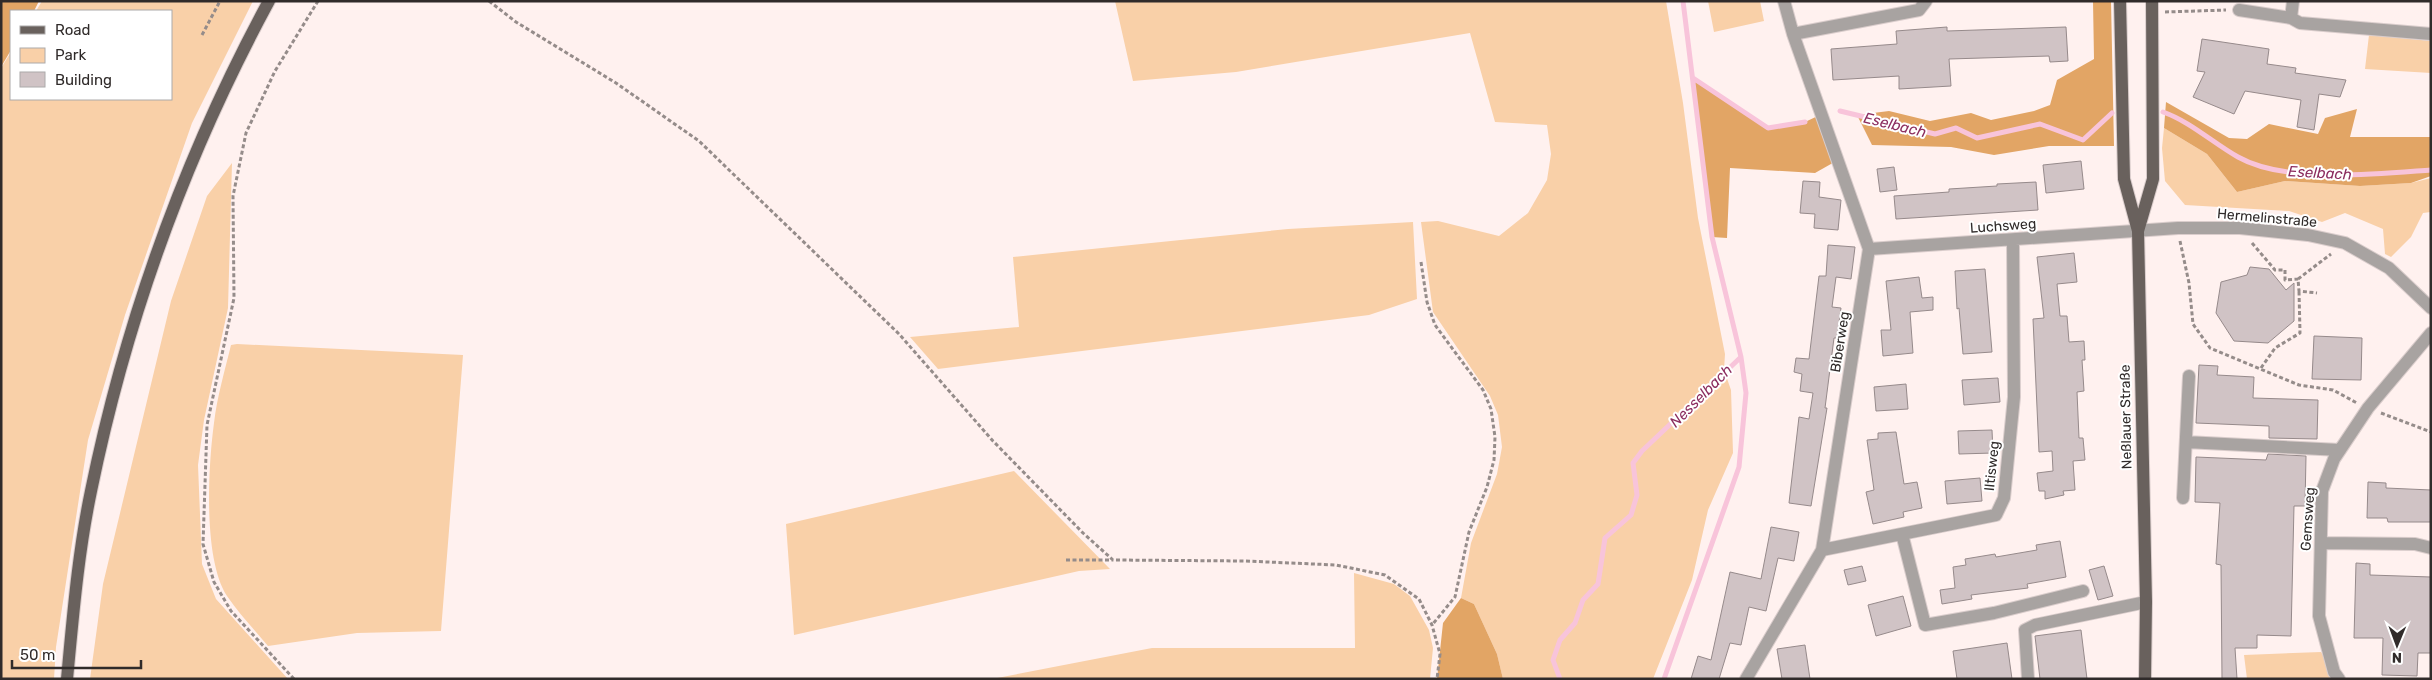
<svg xmlns="http://www.w3.org/2000/svg" width="2432" height="680" font-family="Rubik,sans-serif">
<rect width="100%" height="100%" fill="#fff1ef"/>
<path fill="#f9d0a8" d="M42,1H253L192,123L125,315L88,440L56,647L54,679H1V68L11,52V99H171V11H36Z
M1115,1H1666L1683,103L1698,218L1725,354L1724,370L1731,390L1733,453L1708,510L1692,580L1653,679H1503L1497,654L1474,604L1461,598L1471,543L1497,474L1502,447L1498,415L1490,396L1433,312L1421,222L1438,221L1499,236L1528,213L1547,180L1551,154L1547,125L1495,122L1470,33L1236,72L1133,81Z
M1708,1H1760L1764,21L1714,32Z
M2369,35L2431,41V73L2365,69Z
M2164,128L2207,154L2237,192L2285,181L2360,186L2411,183L2431,178V212L2423,213L2411,237L2391,257L2385,254L2383,229L2345,213L2322,222L2289,211L2185,205L2165,181L2162,148Z
M232,163L228,308L204,420L198,465L202,564L216,599L288,679H90L103,584L171,301L207,196Z
M1413,222L1417,299L1369,315L938,369L910,337L1019,327L1013,257L1288,229Z
M237,344L463,355L441,631L357,633L268,646C255,630 239,614 227,596C203,559 208,467 214,423C217,397 225,370 231,345Z
M1014,471L1110,569L1079,571L794,635L786,524Z
M1354,573L1394,584L1410,596L1429,630L1433,648L1430,679H992L1152,648H1355Z
M2321,652L2337,679H2247L2244,655Z"/>
<path fill="#e2a565" d="M1,1H39L34,11H11V50L1,67Z
M2093,1H2111L2114,146H2049L1994,155L1951,147L1872,145L1857,115L1889,111L1930,121L1971,113L1991,120L2034,111L2050,105L2057,80L2094,59Z
M1693,78L1768,128L1805,122L1822,114L1838,160L1815,173L1730,168L1727,238L1712,237Z
M2166,102L2229,138L2247,139L2269,124L2318,134L2325,118L2357,109L2350,137H2431V176L2411,183L2360,186L2285,181L2237,192L2207,154L2164,128Z
M1461,598L1474,604L1497,654L1503,679H1437L1443,623Z"/>
<g fill="none" stroke-linecap="round" stroke-linejoin="round">
<path stroke="#f8c4da" stroke-width="5" d="M1693,78L1768,128L1805,122
M1840,111L1935,134L1956,128L1977,138L2040,124L2083,140L2112,113
M2163,112C2191,122 2213,143 2238,157C2286,184 2377,174 2431,170
M1560,679L1553,660L1560,640L1575,623L1583,600L1598,584L1605,538L1631,515L1637,495L1633,463L1642,451L1741,357L1712,237L1683,1
M1664,679L1739,467L1746,393L1741,357"/>
</g>
<path fill="#d0c3c5" stroke="#968a8b" d="M1947,27V31L2066,27L2068,61L2050,62L2049,56L1949,59L1951,86L1899,89V76L1833,80L1831,49L1897,44L1896,31Z
M2202,39L2269,49L2267,64L2296,68L2295,73L2346,80L2340,97L2319,94L2314,130L2297,127L2301,100L2245,91L2234,114L2193,97L2205,72L2197,71Z
M2081,161L2084,189L2046,193L2043,165Z
M1894,167L1897,190L1880,192L1877,169Z
M1803,181L1820,182L1819,197L1841,200L1838,230L1814,228L1815,214L1800,213Z
M2036,182L2038,210L1896,219L1894,196L1949,192V189L1997,186V184Z
M1828,245L1855,247L1851,279L1836,277L1832,307L1841,308L1837,338H1834L1825,408H1827L1811,506L1789,503L1799,417L1809,419L1813,393L1800,391L1802,374L1794,372L1796,358L1809,359L1819,276H1826Z
M2074,253L2077,282L2057,284L2060,316H2067L2069,342L2084,341L2085,360H2082L2084,391L2077,392L2079,438H2083L2085,460L2073,461L2075,490L2063,491L2064,495L2045,499V491H2039L2037,473L2053,471L2052,451L2039,452L2033,319L2044,318L2037,257Z
M2250,267L2269,269L2286,290L2294,283V321L2268,343L2234,341L2216,313L2221,282L2247,275Z
M1985,269L1992,352L1963,354L1959,308L1957,309L1955,271Z
M1919,277L1922,298L1933,297V310L1910,312L1913,353L1883,356L1881,330H1891L1886,281Z
M2314,336L2362,338L2361,380L2312,379Z
M2199,365L2218,366L2217,375L2254,377L2253,398L2318,400L2317,439L2269,438V426L2196,423Z
M1998,378L2000,402L1964,405L1962,380Z
M1906,384L1908,409L1876,411L1874,387Z
M1992,430L1993,453L1959,454L1958,431Z
M1896,432L1904,484L1917,482L1922,508L1903,512L1904,517L1873,524L1866,492L1874,490L1867,440L1878,439V433Z
M2268,454L2306,456L2305,506H2294L2291,636L2257,635V648H2235L2237,679H2222L2221,565L2216,564L2220,503L2195,502L2196,457L2266,460Z
M1980,478L1982,501L1947,504L1945,481Z
M2368,482L2386,483V488L2431,490V522H2388L2387,518H2367Z
M1771,527L1799,532L1794,561L1778,558L1766,611L1749,607L1741,645L1730,643L1719,679H1691L1698,656L1711,660L1730,572L1761,579Z
M2060,541L2066,577L2027,584L2028,588L1971,595L1972,599L1942,604L1940,590L1955,588L1953,567L1966,565L1965,559L1995,554L1996,557L2037,550L2036,545Z
M2356,563L2370,564V575L2431,577V653H2418L2417,676L2382,675L2383,638H2354Z
M1862,566L1866,581L1848,585L1844,570Z
M2104,566L2113,596L2098,600L2089,570Z
M1903,596L1911,626L1876,636L1868,605Z
M2081,630L2087,679H2040L2035,636Z
M2007,643L2012,679H1957L1953,651Z
M1805,645L1810,679H1782L1777,649Z"/>
<g fill="none" stroke-linecap="round" stroke-linejoin="round">
<g stroke="#dacdcc" stroke-width="14">
<path id="minor" d="M2239,10L2291,18L2300,23L2431,34
M2291,18L2293,1
M1793,34L1919,10L1926,1
M1869,249L2178,228H2240L2308,235L2345,243L2389,268L2431,308
M2186,442L2340,450
M2183,498L2189,376
M1902,534L1925,625L1994,613L2083,591
M2321,543L2415,544L2431,548
M1822,550L1996,515L2004,498L2014,397L2013,241
M1746,679L1822,550L1869,249L1793,34L1784,1
M2028,679L2025,630L2035,625L2146,602
M2339,679L2334,672L2319,616L2322,491L2334,459L2368,408L2431,333"/>
</g>
<g stroke="#dacdcc" stroke-width="14">
<path id="major" d="M2120,1L2124,179L2138,231L2146,602L2145,679
M2138,231L2153,179L2152,1
M67,679C73,616 78,553 91,491C126,320 186,154 269,1"/>
</g>
<path stroke="#958c8a" stroke-width="3" stroke-dasharray="4 2.5" stroke-linecap="butt" d="M489,1L516,22L616,83L699,141L899,334L993,441L1083,533L1113,560L1245,561L1336,565L1385,575L1419,599L1432,625L1440,654L1437,679
M2165,12L2226,10
M202,35L220,1
M2180,241L2189,283L2193,324L2210,348L2299,385L2333,390L2357,403
M2252,243L2275,270H2285V280L2298,279L2299,291L2317,293
M1421,262L1427,302L1435,325L1483,390L1491,409L1495,437L1494,460L1487,487L1469,532L1455,597L1432,625
M2298,279L2331,254
M2261,368L2275,348L2300,333L2299,291
M2381,413L2431,432
M1066,560H1113
M294,679L231,611L214,582L203,544L207,425L234,298L233,196L246,133L275,71L318,1"/>
<use href="#minor" stroke="#a8a3a1" stroke-width="12"/>
<use href="#major" stroke="#69615d" stroke-width="12"/>
</g>
<g text-anchor="middle" dominant-baseline="central" stroke-width="4" stroke-linejoin="round" paint-order="stroke">
<g font-size="14" fill="#302b2a" stroke="#fff">
<text transform="translate(2267 218) rotate(5)">Hermelinstraße</text>
<text transform="translate(2003 226) rotate(-4)">Luchsweg</text>
<text transform="translate(1840 342) rotate(-81)">Biberweg</text>
<text transform="translate(2126 417) rotate(-91)">Neßlauer Straße</text>
<text transform="translate(1992 466) rotate(-84)">Iltisweg</text>
<text transform="translate(2308 519) rotate(-86)">Gemsweg</text>
</g>
<g font-size="15" font-style="italic" fill="#8c2e60" stroke="#fff">
<text transform="translate(1895 125) rotate(14)">Eselbach</text>
<text transform="translate(2320 173) rotate(3)">Eselbach</text>
<text transform="translate(1701 396) rotate(-45)">Nesselbach</text>
</g>
</g>
<rect width="2432" height="680" fill="none" stroke="#302b2a" stroke-width="5"/>
<rect x="10" y="10" width="162" height="90" fill="#ffffff" stroke="#acaaaa"/>
<rect x="20" y="26" width="25" height="8" fill="#69615d" stroke="#acaaaa"/>
<text x="55" y="35" font-size="15" fill="#302b2a">Road</text>
<rect x="20" y="48" width="25" height="15" fill="#f9d0a8" stroke="#acaaaa"/>
<text x="55" y="60" font-size="15" fill="#302b2a">Park</text>
<rect x="20" y="72" width="25" height="15" fill="#d0c3c5" stroke="#acaaaa"/>
<text x="55" y="85" font-size="15" fill="#302b2a">Building</text>
<g transform="translate(2397 645) rotate(181)" stroke="#ffffff" stroke-width="4" paint-order="stroke">
<path d="M0-4L9 19L0 12L-9 19Z" fill="#302b2a"/>
<text y="-8" font-size="14" font-weight="bold" text-anchor="middle" fill="#302b2a">N</text>
</g>
<path d="M12 660v8h129v-8" fill="none" stroke="#302b2a" stroke-width="2.5"/>
<text x="20" y="660" font-size="15" fill="#302b2a" stroke="#ffffff" stroke-width="4" paint-order="stroke">50 m</text>
</svg>
